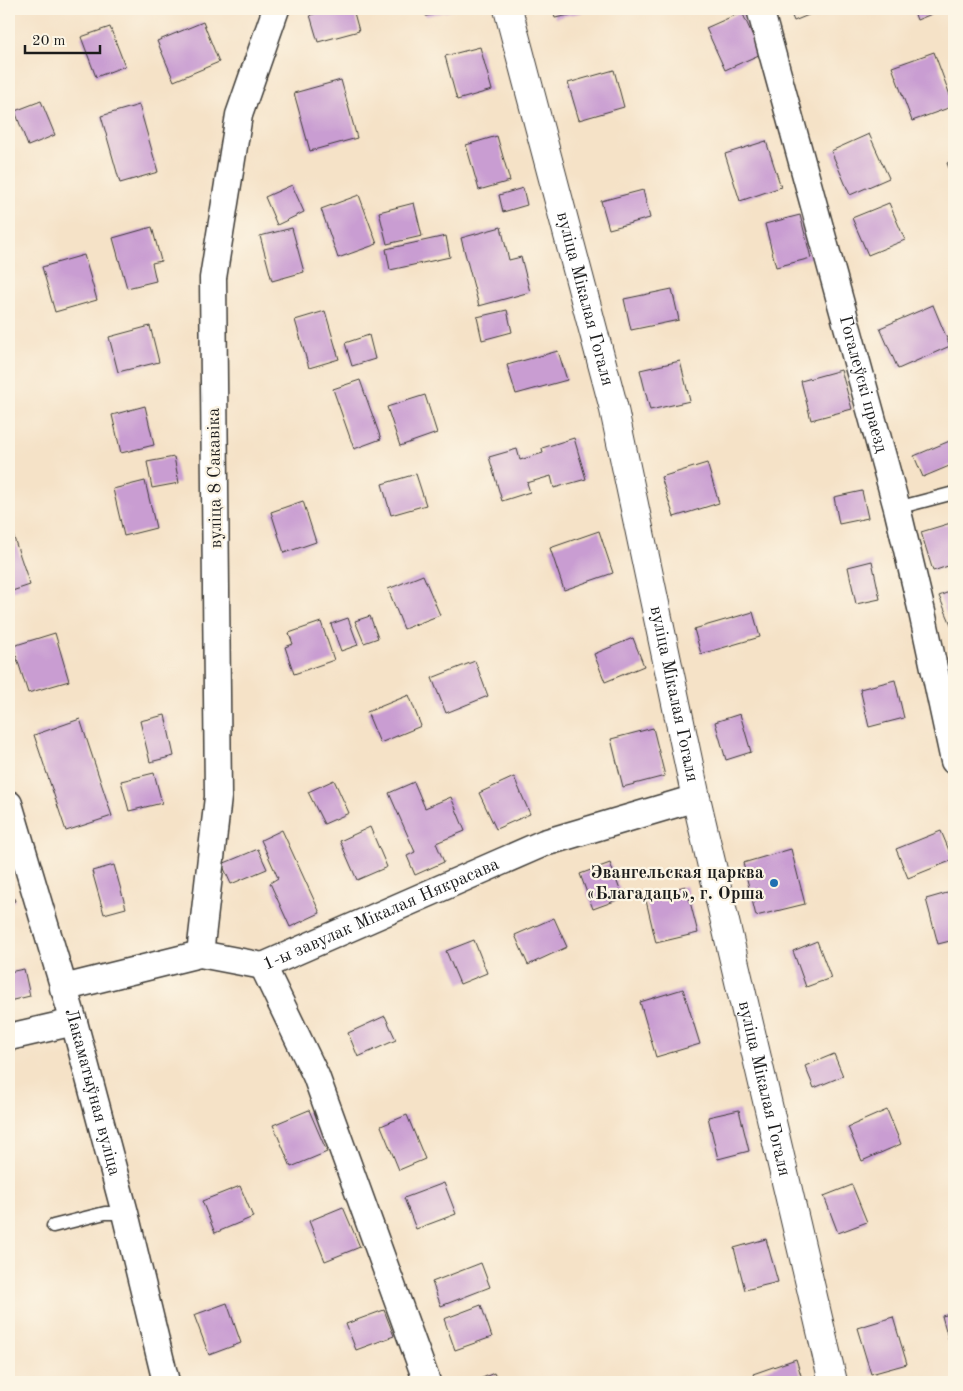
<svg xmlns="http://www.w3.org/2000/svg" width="963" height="1391" font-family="'Old Standard TT',serif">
<rect width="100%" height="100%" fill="#fcf5e5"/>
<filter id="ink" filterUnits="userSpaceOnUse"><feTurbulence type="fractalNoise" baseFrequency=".02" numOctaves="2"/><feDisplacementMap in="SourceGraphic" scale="10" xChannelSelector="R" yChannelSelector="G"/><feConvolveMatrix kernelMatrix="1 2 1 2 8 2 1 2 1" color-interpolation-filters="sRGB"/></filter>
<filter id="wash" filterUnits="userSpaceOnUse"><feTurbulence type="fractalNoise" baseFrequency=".0096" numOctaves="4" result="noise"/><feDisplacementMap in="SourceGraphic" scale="20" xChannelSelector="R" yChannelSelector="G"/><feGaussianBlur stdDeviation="1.12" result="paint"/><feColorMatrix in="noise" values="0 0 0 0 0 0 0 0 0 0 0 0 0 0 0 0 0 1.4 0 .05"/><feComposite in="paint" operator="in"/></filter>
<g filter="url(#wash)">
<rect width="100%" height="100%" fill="#f5e2c7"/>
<g id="blocks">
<path fill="#c99dd2" d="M331,9H353L359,31L318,42L310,15Z
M424,9H454V10L426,16Z
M553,9H592L593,10L555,18Z
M789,9H823L794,21Z
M913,9H944L917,20Z
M742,12L761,54L725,70L706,28Z
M203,22L219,62L174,81L157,41Z
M110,27L125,66L96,77L81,37Z
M480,47L492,90L457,100L445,56Z
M934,52L954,106L912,121L892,67Z
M614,70L624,107L579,120L568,83Z
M341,80L357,138L310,151L294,93Z
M41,101L55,135L28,146L15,111Z
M139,105L158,172L120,183L101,116Z
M869,134L889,178L850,195L831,151Z
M497,136L510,181L479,190L466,145Z
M766,141L781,187L740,201L725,154Z
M954,160V181L947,163Z
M292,185L304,212L277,225L265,197Z
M523,188L527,205L503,212L499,195Z
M643,190L650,218L609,229L601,201Z
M359,195L377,244L338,258L321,209Z
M414,203L422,236L387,244L379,212Z
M889,203L905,240L868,255L852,218Z
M800,215L811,258L776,267L765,224Z
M152,227L161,261L152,263L156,281L127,288L113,238Z
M501,227L509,260L521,257L530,292L479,306L461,238Z
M292,228L304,272L272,281L260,236Z
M446,236L450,257L390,270L386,249Z
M84,255L97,300L55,312L42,267Z
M672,289L679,320L631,330L624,299Z
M933,305L950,346L898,369L880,328Z
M507,310L512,332L482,340L477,317Z
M325,311L339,359L309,368L295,320Z
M150,326L159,362L118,372L109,337Z
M369,335L375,359L352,366L345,343Z
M558,351L567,380L516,394L507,365Z
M680,361L690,401L650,410L640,370Z
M841,370L852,409L811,420L801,381Z
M360,380L381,439L354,449L333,389Z
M425,395L437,433L400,446L387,407Z
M145,406L154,445L121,453L112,415Z
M574,438L586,479L554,488L551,476L527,483L530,492L502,501L489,457L517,449L520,460L543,453L542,448Z
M952,440L954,446V464L923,477L914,456Z
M174,457L179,483L152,488L147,462Z
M707,463L719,503L674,517L661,477Z
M416,474L426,505L391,515L382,484Z
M145,481L156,528L124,536L113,489Z
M862,491L868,518L839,524L834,497Z
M303,501L316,542L284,553L271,512Z
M954,522V564L933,571L921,532Z
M599,531L613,573L564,590L550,548Z
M12,532L30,585L9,592V533Z
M872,561L880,599L856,604L848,567Z
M423,575L440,615L404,629L388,589Z
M954,590V626L952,627L939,596Z
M753,612L760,637L701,654L694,629Z
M370,616L378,638L364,643L355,621Z
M348,618L358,645L341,651L331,624Z
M321,622L334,660L294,674L285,647L293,644L289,633Z
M55,633L69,681L28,693L13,646Z
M633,638L644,666L605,682L594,654Z
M475,661L488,696L446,713L432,678Z
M895,680L904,718L869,727L860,689Z
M409,695L421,726L380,743L367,712Z
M740,714L751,752L726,760L715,722Z
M165,715L174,756L150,762L140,721Z
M80,719L112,816L66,831L34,735Z
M653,728L665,776L623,787L611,739Z
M154,773L162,803L129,811L121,781Z
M514,777L530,814L496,829L479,793Z
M334,780L349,813L324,824L308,792Z
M414,782L425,808L451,797L465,831L436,843L444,862L415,875L407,856L415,852L389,793Z
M370,827L387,867L357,880L340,841Z
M282,830L320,913L290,927L270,883L278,878L261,840Z
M941,831L953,860L908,878L896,849Z
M258,849L267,869L231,884L222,864Z
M791,849L805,904L756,916L743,863Z
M610,863L623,898L593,909L580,874Z
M114,865L126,908L104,914L92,871Z
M9,885L15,901L9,903Z
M686,886L698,933L656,943L645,896Z
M954,891V940L938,944L926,899Z
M554,918L567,947L528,965L515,935Z
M474,940L487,973L460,984L446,951Z
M817,941L831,978L806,987L793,951Z
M24,969L30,996L9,1001V972Z
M683,989L700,1044L656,1057L640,1002Z
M385,1016L396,1040L358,1057L348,1033Z
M834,1054L843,1076L814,1088L805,1066Z
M309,1110L327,1152L291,1167L273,1125Z
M739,1110L749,1151L718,1159L708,1117Z
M887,1110L901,1144L862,1161L848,1127Z
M407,1115L425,1159L399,1170L381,1126Z
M444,1183L456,1214L416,1229L404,1198Z
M852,1185L867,1222L838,1233L824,1196Z
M240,1186L253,1217L215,1233L202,1201Z
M343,1207L360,1247L325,1261L309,1221Z
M766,1239L778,1282L745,1290L734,1248Z
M481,1263L490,1287L441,1306L432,1282Z
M227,1303L241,1343L209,1355L194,1315Z
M481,1305L492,1337L455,1350L444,1319Z
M384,1310L394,1336L356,1350L346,1324Z
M954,1313V1352H952L942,1316Z
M893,1317L907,1364L871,1374L857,1328Z
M796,1359L803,1382H756L753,1374Z
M494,1373L498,1382H473Z"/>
</g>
</g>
<g filter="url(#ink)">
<use href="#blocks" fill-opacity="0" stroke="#3d3a36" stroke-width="1"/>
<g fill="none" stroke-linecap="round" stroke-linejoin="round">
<g stroke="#3d3a36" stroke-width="15">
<path id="service" d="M897,508L954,493
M53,1226L105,1213H125"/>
</g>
<g stroke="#3d3a36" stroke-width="29">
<g id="minor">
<path id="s1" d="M760,9L897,508L922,612L954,761"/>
<path id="s2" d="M9,804L74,1022L125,1213L166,1382"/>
<path d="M200,954L218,797L213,278L239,115L276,9"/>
<path id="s3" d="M263,966L544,843L696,798"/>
<path d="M263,966L316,1076L427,1382"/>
<path d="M63,988L200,954L263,966"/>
<path d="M9,1037L74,1022"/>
</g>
</g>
<g stroke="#3d3a36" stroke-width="30">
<g id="tertiary">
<path id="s4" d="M508,9L613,405L696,798L833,1382"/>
</g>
</g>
<use href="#service" stroke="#fff" stroke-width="12"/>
<use href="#minor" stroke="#fff" stroke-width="26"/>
<use href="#tertiary" stroke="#fff" stroke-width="28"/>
</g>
</g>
<circle fill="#1f6fb2" stroke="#fcf5e5" stroke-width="2" cx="774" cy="883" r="5"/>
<g text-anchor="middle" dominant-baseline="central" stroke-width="4.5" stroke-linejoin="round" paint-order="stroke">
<g font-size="18" fill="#1c1c1c" stroke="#fcf5e5">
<text stroke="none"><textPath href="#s4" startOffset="300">вуліца Мікалая Гогаля</textPath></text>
<text stroke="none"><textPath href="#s1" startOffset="389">Гогалеўскі праезд</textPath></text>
<text transform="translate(215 478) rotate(-91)">вуліца 8 Сакавіка</text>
<text stroke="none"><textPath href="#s4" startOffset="705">вуліца Мікалая Гогаля</textPath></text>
<text stroke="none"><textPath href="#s3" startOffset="129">1-ы завулак Мікалая Някрасава</textPath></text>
<text stroke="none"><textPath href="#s4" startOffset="1110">вуліца Мікалая Гогаля</textPath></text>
<text stroke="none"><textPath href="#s2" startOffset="300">Лакаматыўная вуліца</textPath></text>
</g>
<g font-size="18" font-weight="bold" fill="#1c1c1c" stroke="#fcf5e5" text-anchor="end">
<text x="764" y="873">Эвангельская царква<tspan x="764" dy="21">«Благадаць», г. Орша</tspan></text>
</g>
</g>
<rect width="963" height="1391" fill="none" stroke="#fcf5e5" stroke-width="30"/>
<path d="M25 45v8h75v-8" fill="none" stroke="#1c1c1c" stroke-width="2.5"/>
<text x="32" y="45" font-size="15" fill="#1c1c1c" stroke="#fcf5e5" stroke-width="4" paint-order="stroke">20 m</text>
</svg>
